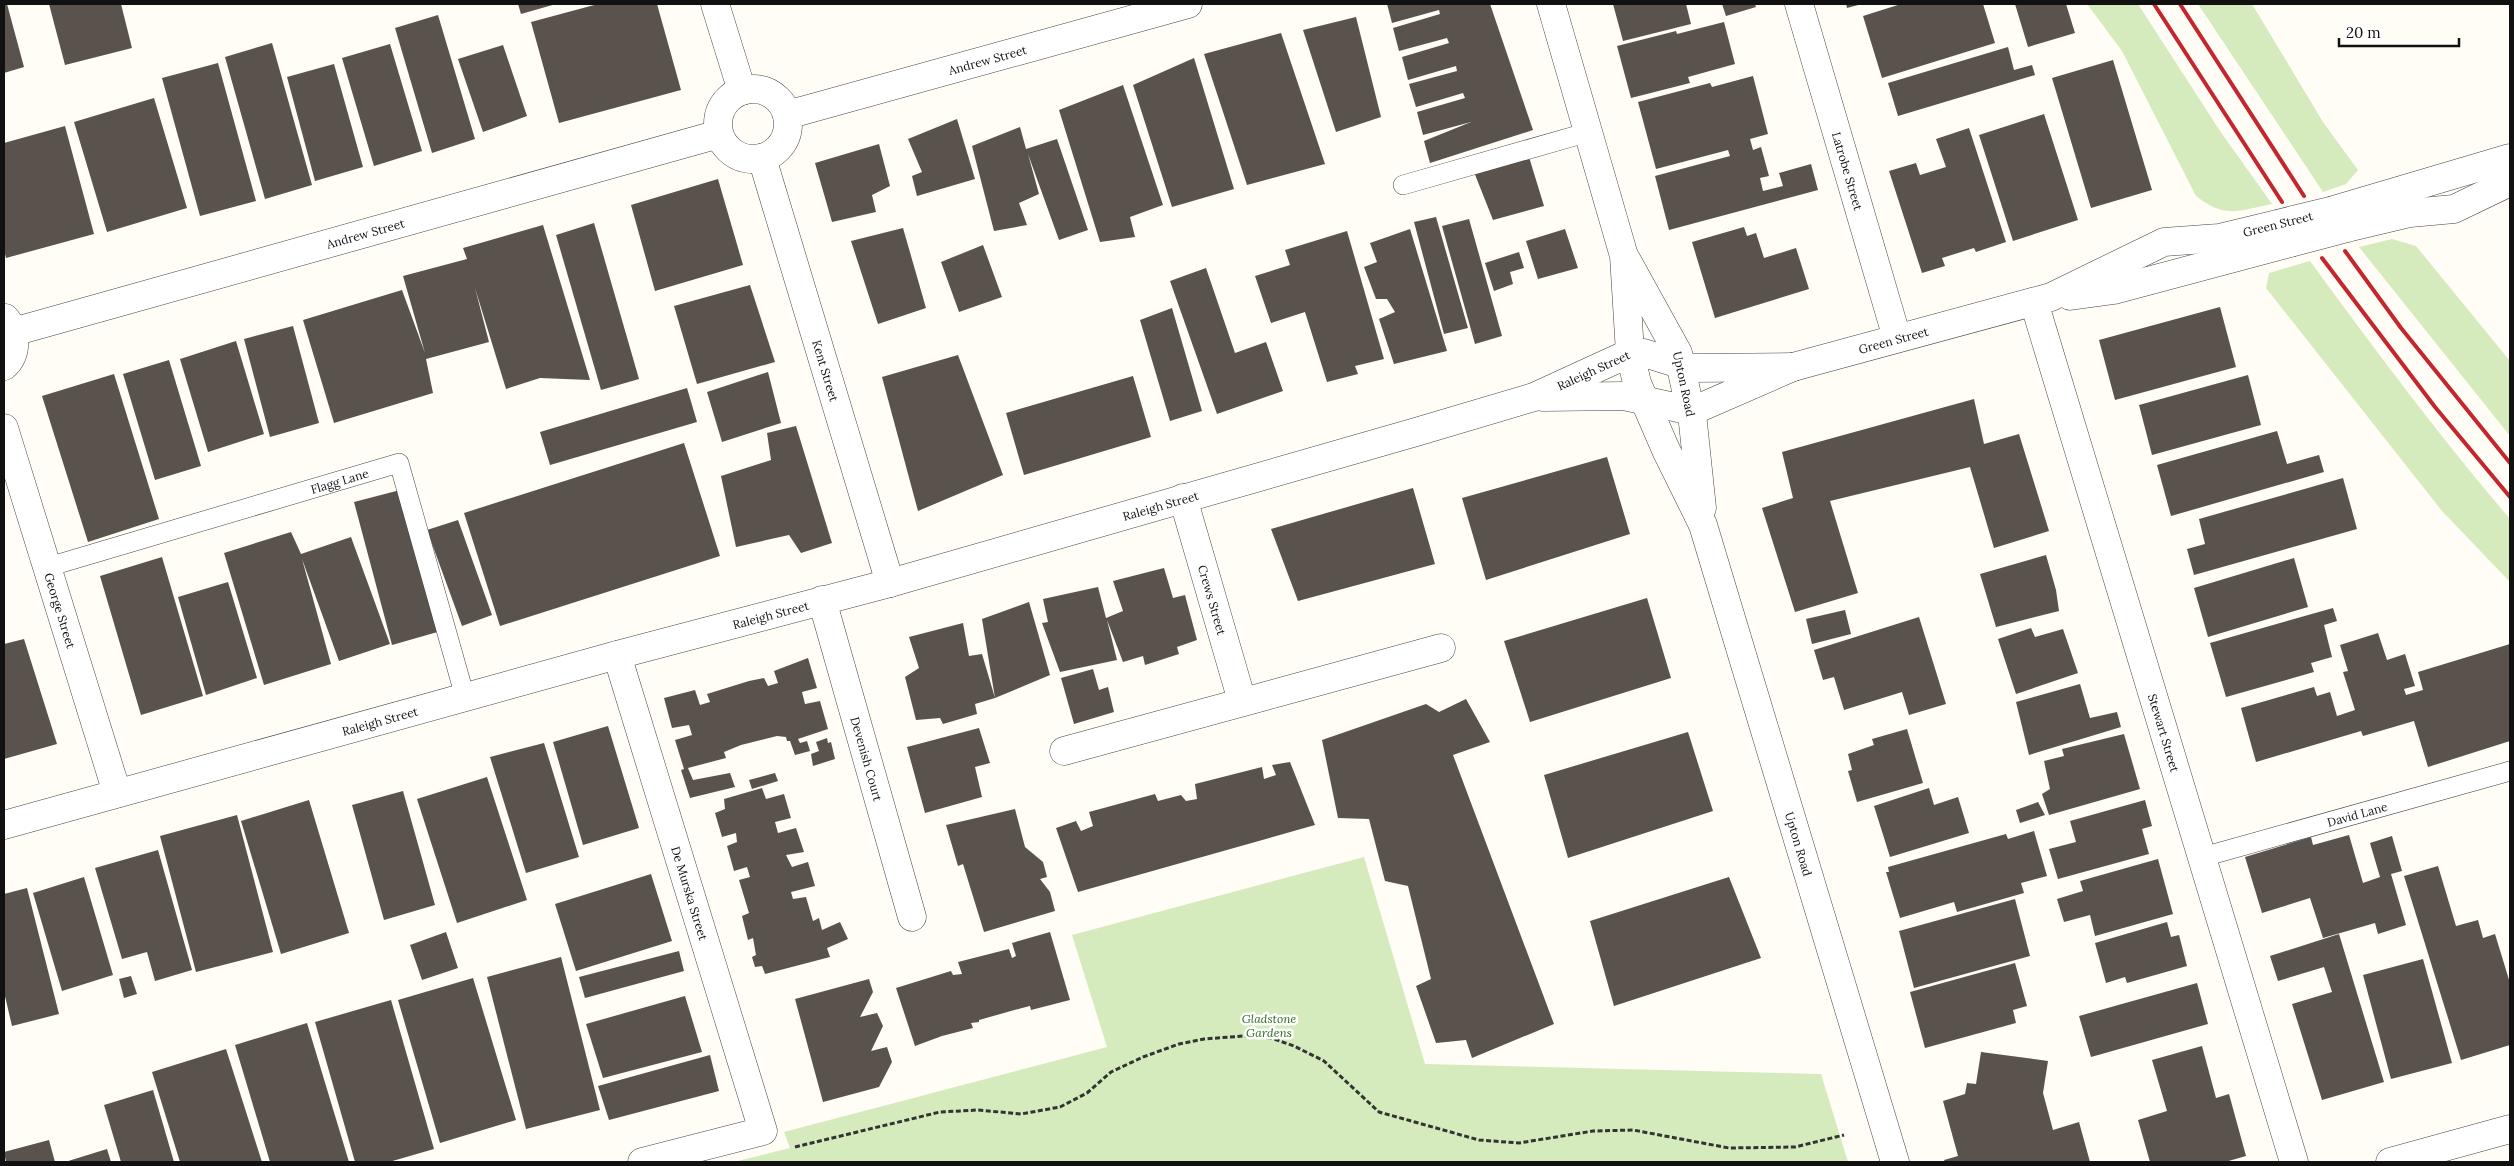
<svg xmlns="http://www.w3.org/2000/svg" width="2514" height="1166" font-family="Lora,serif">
<rect width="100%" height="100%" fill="#fffdf5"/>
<path fill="#d5ebbd" d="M2087,4H2138L2220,131L2272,204C2239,210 2227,220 2196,196L2122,51Z
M2198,4H2252L2323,122L2358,170L2346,184L2323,192Z
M2392,239L2416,246L2510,361V436L2359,247Z
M2310,261C2375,350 2439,436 2510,519V582L2442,511L2266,288L2269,273Z
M1364,857L1425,1064L1821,1074L1848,1162H734L790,1148L784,1132L1107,1047L1072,935Z"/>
<path fill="#5a524d" d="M4,4H7L24,67L4,73Z
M49,4H121L132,48L65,65Z
M518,4H556L521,14Z
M598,4H657L681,90L559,123L531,22Z
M1387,4H1490L1533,130L1430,163L1424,141L1471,122L1423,135L1417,112L1465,98L1463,93L1416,107L1409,84L1457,71L1456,66L1408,80L1402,57L1449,43L1447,38L1399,51L1393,28L1440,14L1439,10L1392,23Z
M1613,4H1686L1691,24L1623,41Z
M1722,4H1755L1756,7L1726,16Z
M1846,4H1862L1847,8Z
M1901,4H1983L1995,43L1882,78L1863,16Z
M2015,4H2066L2075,33L2028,47Z
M438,15L475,139L432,153L395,28Z
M1356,17L1381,117L1336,132L1303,30Z
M1724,22L1735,64L1688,77L1690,83L1631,98L1617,46L1676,31L1677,34Z
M1281,33L1325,164L1247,185L1204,54Z
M272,43L312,185L265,199L225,57Z
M390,44L422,151L374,166L342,58Z
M503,45L527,116L483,132L458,59Z
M2008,47L2014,70L2032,65L2035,75L1898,116L1888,83Z
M1194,58L1234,189L1172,207L1133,85Z
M2113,60L2152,190L2091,208L2052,78Z
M218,63L256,201L200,216L162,78Z
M334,64L363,167L315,181L287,77Z
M1753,76L1768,134L1750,139L1753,150L1761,147L1769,176L1760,178L1763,191L1783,186L1779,173L1811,164L1818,190L1669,230L1655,176L1730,156L1728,150L1656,169L1638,102L1710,83L1712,87Z
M1123,85L1163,205L1130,217L1135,237L1100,242L1059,110Z
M154,98L187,208L107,232L74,122Z
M2044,114L2078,220L2013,241L1979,135Z
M957,119L975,179L917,196L912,176L922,172L908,139Z
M65,126L94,234L6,258L4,250V143Z
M1020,127L1026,149L1057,139L1088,230L1059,240L1028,154L1039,194L1019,203L1027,225L994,231L972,146Z
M1969,128L2006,242L1976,252L1974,248L1942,258L1945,266L1922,273L1889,171L1916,163L1920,175L1946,167L1936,139Z
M879,144L890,186L872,195L876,212L832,222L815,163Z
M1529,157L1544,206L1493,220L1474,172Z
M718,179L743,265L655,291L631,205Z
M1436,217L1468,328L1444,334L1414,222Z
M1469,219L1502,336L1475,344L1442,226Z
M594,223L639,379L601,390L556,235Z
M543,225L590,380L540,378L506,389L475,288L489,342L426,359L433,393L334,423L303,320L402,290L425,353L403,276L467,259L463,248Z
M1744,227L1747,236L1756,233L1764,258L1796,248L1809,289L1715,318L1692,242Z
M903,228L926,308L878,324L851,241Z
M1410,229L1447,351L1394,364L1379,319L1395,312L1387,299H1376L1364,267L1377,262L1370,243Z
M1565,229L1578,268L1538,279L1526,241Z
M1347,231L1384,359L1355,366L1358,374L1327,382L1305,312L1271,323L1255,276L1290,265L1285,250Z
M983,245L1002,297L959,312L941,262Z
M1519,252L1524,268L1510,272L1513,284L1494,291L1485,263Z
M1206,268L1235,353L1266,342L1283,391L1217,414L1170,281Z
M750,285L775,362L697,384L674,306Z
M2220,307L2236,367L2115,400L2099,340Z
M1172,308L1202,411L1170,421L1140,320Z
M293,326L319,423L270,437L244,339Z
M236,341L264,434L208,452L180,359Z
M958,355L1003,475L918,511L882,377Z
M169,360L201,466L155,480L123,374Z
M768,372L781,423L722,442L707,392Z
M114,374L159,519L88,542L42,396Z
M2248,375L2261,425L2152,455L2139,405Z
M1133,376L1151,437L1024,475L1006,413Z
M687,388L697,422L550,465L540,432Z
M1974,399L1984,444L2019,434L2049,531L1994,548L1970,467L1830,501L1858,593L1795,612L1762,508L1793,498L1782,452Z
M796,426L832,543L801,553L789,535L736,547L721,476L771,460L767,433Z
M2277,431L2287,464L2319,455L2324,472L2171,516L2157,465Z
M684,443L720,556L500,626L464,513Z
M1607,457L1630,534L1486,580L1462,498Z
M2343,478L2357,529L2194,575L2187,549L2205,544L2199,519Z
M1413,488L1435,564L1298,601L1271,529Z
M404,489L441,631L392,645L354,502Z
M458,520L492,615L462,626L427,530Z
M291,532L301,554L351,537L390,644L339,661L302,559L331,664L264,685L224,553Z
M2046,555L2056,590L2059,611L1996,627L1980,574Z
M162,557L203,696L141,715L100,576Z
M2294,558L2308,607L2208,637L2194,588Z
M1164,568L1173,598L1185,595L1197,640L1177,647L1179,654L1145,665L1143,656L1123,662L1107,620L1117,660L1060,672L1042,623L1048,622L1043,599L1098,587L1106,618L1123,611L1113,581Z
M228,582L257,678L206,695L178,597Z
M1647,598L1671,678L1530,722L1504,641Z
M1029,602L1050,675L995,698L975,704L977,714L943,724L940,718L916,720L905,677L919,668L909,637L963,623L969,656L982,654L995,698L982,619Z
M2333,608L2337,621L2324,625L2332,657L2311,663L2314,672L2226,697L2210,643Z
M1845,610L1851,634L1812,644L1806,619Z
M1919,617L1946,704L1909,715L1902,692L1844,710L1834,677L1823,680L1814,650Z
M2031,628L2035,637L2063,629L2078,673L2016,694L1998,639Z
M2378,633L2387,660L2405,654L2415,686L2404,689L2406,695L2423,690L2418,672L2510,644V741L2428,767L2414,721L2363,736L2361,731L2256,762L2241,708L2314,687L2317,696L2330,692L2337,716L2355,710L2343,672L2348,671L2340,645Z
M24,639L57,744L4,759V644Z
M808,658L817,688L802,692L805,704L820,701L828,729L798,739L800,743L807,741L810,751L795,755L790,741H787L786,737L777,736L741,745L724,752L726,758L688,768L693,780L730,773L735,787L690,798L681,770L684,769L675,740L692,735L689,725L672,728L664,698L695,690L700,705L710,702L707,694L749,681L764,678L768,686L778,683L774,671Z
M1093,669L1099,690L1108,687L1114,712L1074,724L1061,678Z
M2080,684L2090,718L2117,712L2121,727L2029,755L2016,702Z
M1466,699L1490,742L1453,755L1554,1024L1472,1058L1466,1040L1436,1043L1416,986L1431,979L1408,886L1385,881L1369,819L1338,818L1322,740L1426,704L1439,712Z
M608,726L639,828L583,845L553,742Z
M979,728L990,763L975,767L982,797L925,813L907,747Z
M1907,729L1923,783L1857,802L1848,771L1852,770L1848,754L1874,745L1872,739Z
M1688,732L1713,811L1568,858L1544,775Z
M2124,734L2140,789L2049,815L2042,794L2050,789L2044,761L2064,756L2062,749Z
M827,738L828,743L831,742L835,759L813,766L811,754L819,751L816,742Z
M544,743L579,857L526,873L490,757Z
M1290,762L1315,825L1078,892L1056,828L1076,821L1081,831L1093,826L1089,812L1155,794L1158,801L1181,795L1186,801L1197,799L1195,784L1262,767L1264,779L1276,775L1272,765Z
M775,773L778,781L752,789L749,780Z
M487,777L527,900L457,923L417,799Z
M762,788L766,799L784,794L791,818L775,822L778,833L796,828L804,852L786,855L792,867L808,862L815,886L791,892L793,899L806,897L813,921L819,918L822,930L840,922L848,939L827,948L830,957L765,974L762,966L755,967L752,957L756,955L753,938L748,940L742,916L749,913L739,880L750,877L747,867L734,871L727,846L737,842L736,833L722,837L715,813L725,809L724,799Z
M1929,788L1934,805L1958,797L1969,833L1890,857L1874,806Z
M403,791L435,905L384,920L352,805Z
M309,800L349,933L281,954L241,821Z
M2145,800L2152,826L2142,829L2149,854L2058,879L2049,849L2076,842L2070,821Z
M2038,802L2045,815L2020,823L2016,810Z
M1015,809L1025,847L1043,862L1047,877L1040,879L1050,892L1055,911L984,932L963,864L958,866L946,825Z
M237,815L273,952L196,972L160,836Z
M2034,831L2047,876L2021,883L2024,893L1957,912L1954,902L1900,918L1886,872H1889L1888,867L2006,834L2008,839Z
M2349,835L2363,883L2380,877L2370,843L2392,836L2402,871L2391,874L2406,925L2378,934L2375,923L2323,938L2310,898L2262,913L2245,857L2311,837L2313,845Z
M158,850L192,970L155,981L147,952L122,959L95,868Z
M2158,859L2173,914L2095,936L2090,915L2064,922L2057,899L2083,891L2080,881Z
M2438,866L2456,926L2478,920L2483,938L2495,934L2510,983V1045L2461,1060L2404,876Z
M651,874L672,941L576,971L555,904Z
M84,877L113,975L62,991L33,893Z
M1729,877L1761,958L1614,1006L1590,921Z
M27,888L59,1014L12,1026L4,992V894Z
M2015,899L2030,956L1914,988L1899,931Z
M2167,922L2171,937L2179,935L2187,966L2127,983L2125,977L2106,983L2095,943Z
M446,932L458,968L422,980L410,945Z
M1050,932L1070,1000L1031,1010L1030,1006L1022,1008L979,1020V1022L971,1023L973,1028L942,1036L915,1046L896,988L951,971L953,975L962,974L958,962L1009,949L1012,958L1016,956L1012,943Z
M2339,934L2384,1082L2322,1100L2292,1004L2332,992L2324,967L2278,981L2270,956Z
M679,951L684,971L585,998L579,977Z
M561,957L600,1110L526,1129L487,977Z
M2423,959L2452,1063L2391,1079L2363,975Z
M2015,963L2027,1006L2013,1010L2016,1023L1925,1048L1910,992Z
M131,976L137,994L124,998L119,979Z
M473,978L516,1120L440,1143L398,1000Z
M869,979L873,992L860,1017L877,1013L883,1026L871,1051L887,1047L892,1062L879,1087L823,1102L795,999Z
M2197,983L2208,1024L2091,1057L2079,1016Z
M685,996L702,1052L603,1078L586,1024Z
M391,1000L434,1149L389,1162H355L315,1022Z
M307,1023L349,1162H270L235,1045Z
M2202,1046L2216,1098L2229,1094L2246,1156L2225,1162H2150L2138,1120L2167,1111L2152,1060Z
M226,1049L262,1162H180L152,1072Z
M1981,1052L2048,1061L2043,1093L2053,1130L2079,1122L2090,1162H1945L1944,1160L1958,1156L1943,1101L1965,1094L1967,1083L1976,1084Z
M710,1055L719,1091L609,1120L598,1086Z
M153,1090L174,1162H121L104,1105Z
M49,1140L55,1162H6L4,1152Z
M107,1149L111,1162H65Z"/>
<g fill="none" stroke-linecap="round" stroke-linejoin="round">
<g stroke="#444" stroke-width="20">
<g id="service">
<path d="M1403,185L1589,132"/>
<path id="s1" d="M48,567L399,463L465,697"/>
<path id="s2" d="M2203,857L2510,771"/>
</g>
</g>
<g stroke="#444" stroke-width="29">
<g id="minor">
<path d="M715,4L742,91"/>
<path id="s3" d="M1551,4L1624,256L1630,353L1637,383L1666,450L1703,525L1895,1162"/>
<path id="s4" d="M1799,4L1897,338"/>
<circle cx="753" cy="124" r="35"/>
<path id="s5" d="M787,115L1188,4"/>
<path id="s6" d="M762,158L890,583"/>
<path d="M2334,210L2510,158"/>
<path d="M2347,228L2410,213L2454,209L2510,182"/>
<path id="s7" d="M1626,259L1678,353L1693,423L1702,508"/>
<path d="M2070,296L2114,290L2290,243"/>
<path id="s8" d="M2034,302L2294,1162"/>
<path id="s9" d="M13,332L719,134"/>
<path d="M4,366C18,354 17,331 5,318"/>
<path id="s10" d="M1543,397L1624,396L1683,409L1699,408L1793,367L2051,297L2164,242L2219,238L2277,224"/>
<path id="s11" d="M4,428L117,793"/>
<path id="s12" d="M1183,498L1242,701"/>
<path id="s13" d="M822,600L912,917"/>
<path id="s14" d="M617,655L763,1131L642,1162"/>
<path d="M1064,751L1441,648"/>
<path id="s15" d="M4,825L617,655L890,583L1416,432L1534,397L1630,353H1644L1692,368L1793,367"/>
<path d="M2390,1162L2510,1129"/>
</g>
</g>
<path stroke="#333" stroke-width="3" stroke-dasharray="5 2.5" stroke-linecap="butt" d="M795,1147L940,1112L978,1110L1021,1114L1060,1107L1087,1093L1111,1072L1143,1057L1179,1044L1204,1039L1244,1036L1271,1038L1294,1046L1324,1061L1379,1112L1479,1140L1519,1143L1593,1131L1633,1130L1729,1148L1795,1147L1844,1135"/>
<use href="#service" stroke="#fff" stroke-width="19"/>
<use href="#minor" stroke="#fff" stroke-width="28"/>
<path stroke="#c4262e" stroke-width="4" d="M2154,4L2282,202
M2180,4L2304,196
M2345,251L2401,328L2510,463
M2322,258L2435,407L2510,497"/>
<g stroke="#444" stroke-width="29" stroke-linecap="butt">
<path id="minor-bridge" d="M2277,224L2334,210
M2290,243L2347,228"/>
</g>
<use href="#minor-bridge" stroke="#fff" stroke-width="28"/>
</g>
<g text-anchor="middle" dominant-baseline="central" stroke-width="5" stroke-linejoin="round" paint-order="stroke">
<g font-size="12" fill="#111" stroke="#fff">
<text stroke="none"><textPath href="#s5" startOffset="208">Andrew Street</textPath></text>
<text stroke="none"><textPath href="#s4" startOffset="174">Latrobe Street</textPath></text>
<text transform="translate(2278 224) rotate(-14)">Green Street</text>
<text stroke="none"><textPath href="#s9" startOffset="366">Andrew Street</textPath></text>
<text stroke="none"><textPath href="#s10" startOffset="364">Green Street</textPath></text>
<text stroke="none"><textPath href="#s6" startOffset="222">Kent Street</textPath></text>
<text stroke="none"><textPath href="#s15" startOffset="1654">Raleigh Street</textPath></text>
<text stroke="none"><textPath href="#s7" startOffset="139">Upton Road</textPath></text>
<text stroke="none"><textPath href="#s1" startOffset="304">Flagg Lane</textPath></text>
<text stroke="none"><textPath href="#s15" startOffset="1200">Raleigh Street</textPath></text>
<text stroke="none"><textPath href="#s12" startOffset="106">Crews Street</textPath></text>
<text stroke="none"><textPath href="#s11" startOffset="191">George Street</textPath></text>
<text stroke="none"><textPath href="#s15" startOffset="795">Raleigh Street</textPath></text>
<text stroke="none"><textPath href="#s15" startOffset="390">Raleigh Street</textPath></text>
<text stroke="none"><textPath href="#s8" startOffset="450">Stewart Street</textPath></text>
<text stroke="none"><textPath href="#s13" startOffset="165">Devenish Court</textPath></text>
<text stroke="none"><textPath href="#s2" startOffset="160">David Lane</textPath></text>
<text stroke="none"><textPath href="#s3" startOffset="880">Upton Road</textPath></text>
<text stroke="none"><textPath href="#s14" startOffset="249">De Murska Street</textPath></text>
</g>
<g font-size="12" font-style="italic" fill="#2f6b1f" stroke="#fff">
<text x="1269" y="1018">Gladstone<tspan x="1269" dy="14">Gardens</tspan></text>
</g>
</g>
<rect width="2514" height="1166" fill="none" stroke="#111111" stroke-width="10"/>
<path d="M2339 38v8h120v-8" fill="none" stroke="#111111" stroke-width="2.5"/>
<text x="2346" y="38" font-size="15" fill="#111111" stroke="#ffffff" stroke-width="4" paint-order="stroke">20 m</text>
</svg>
